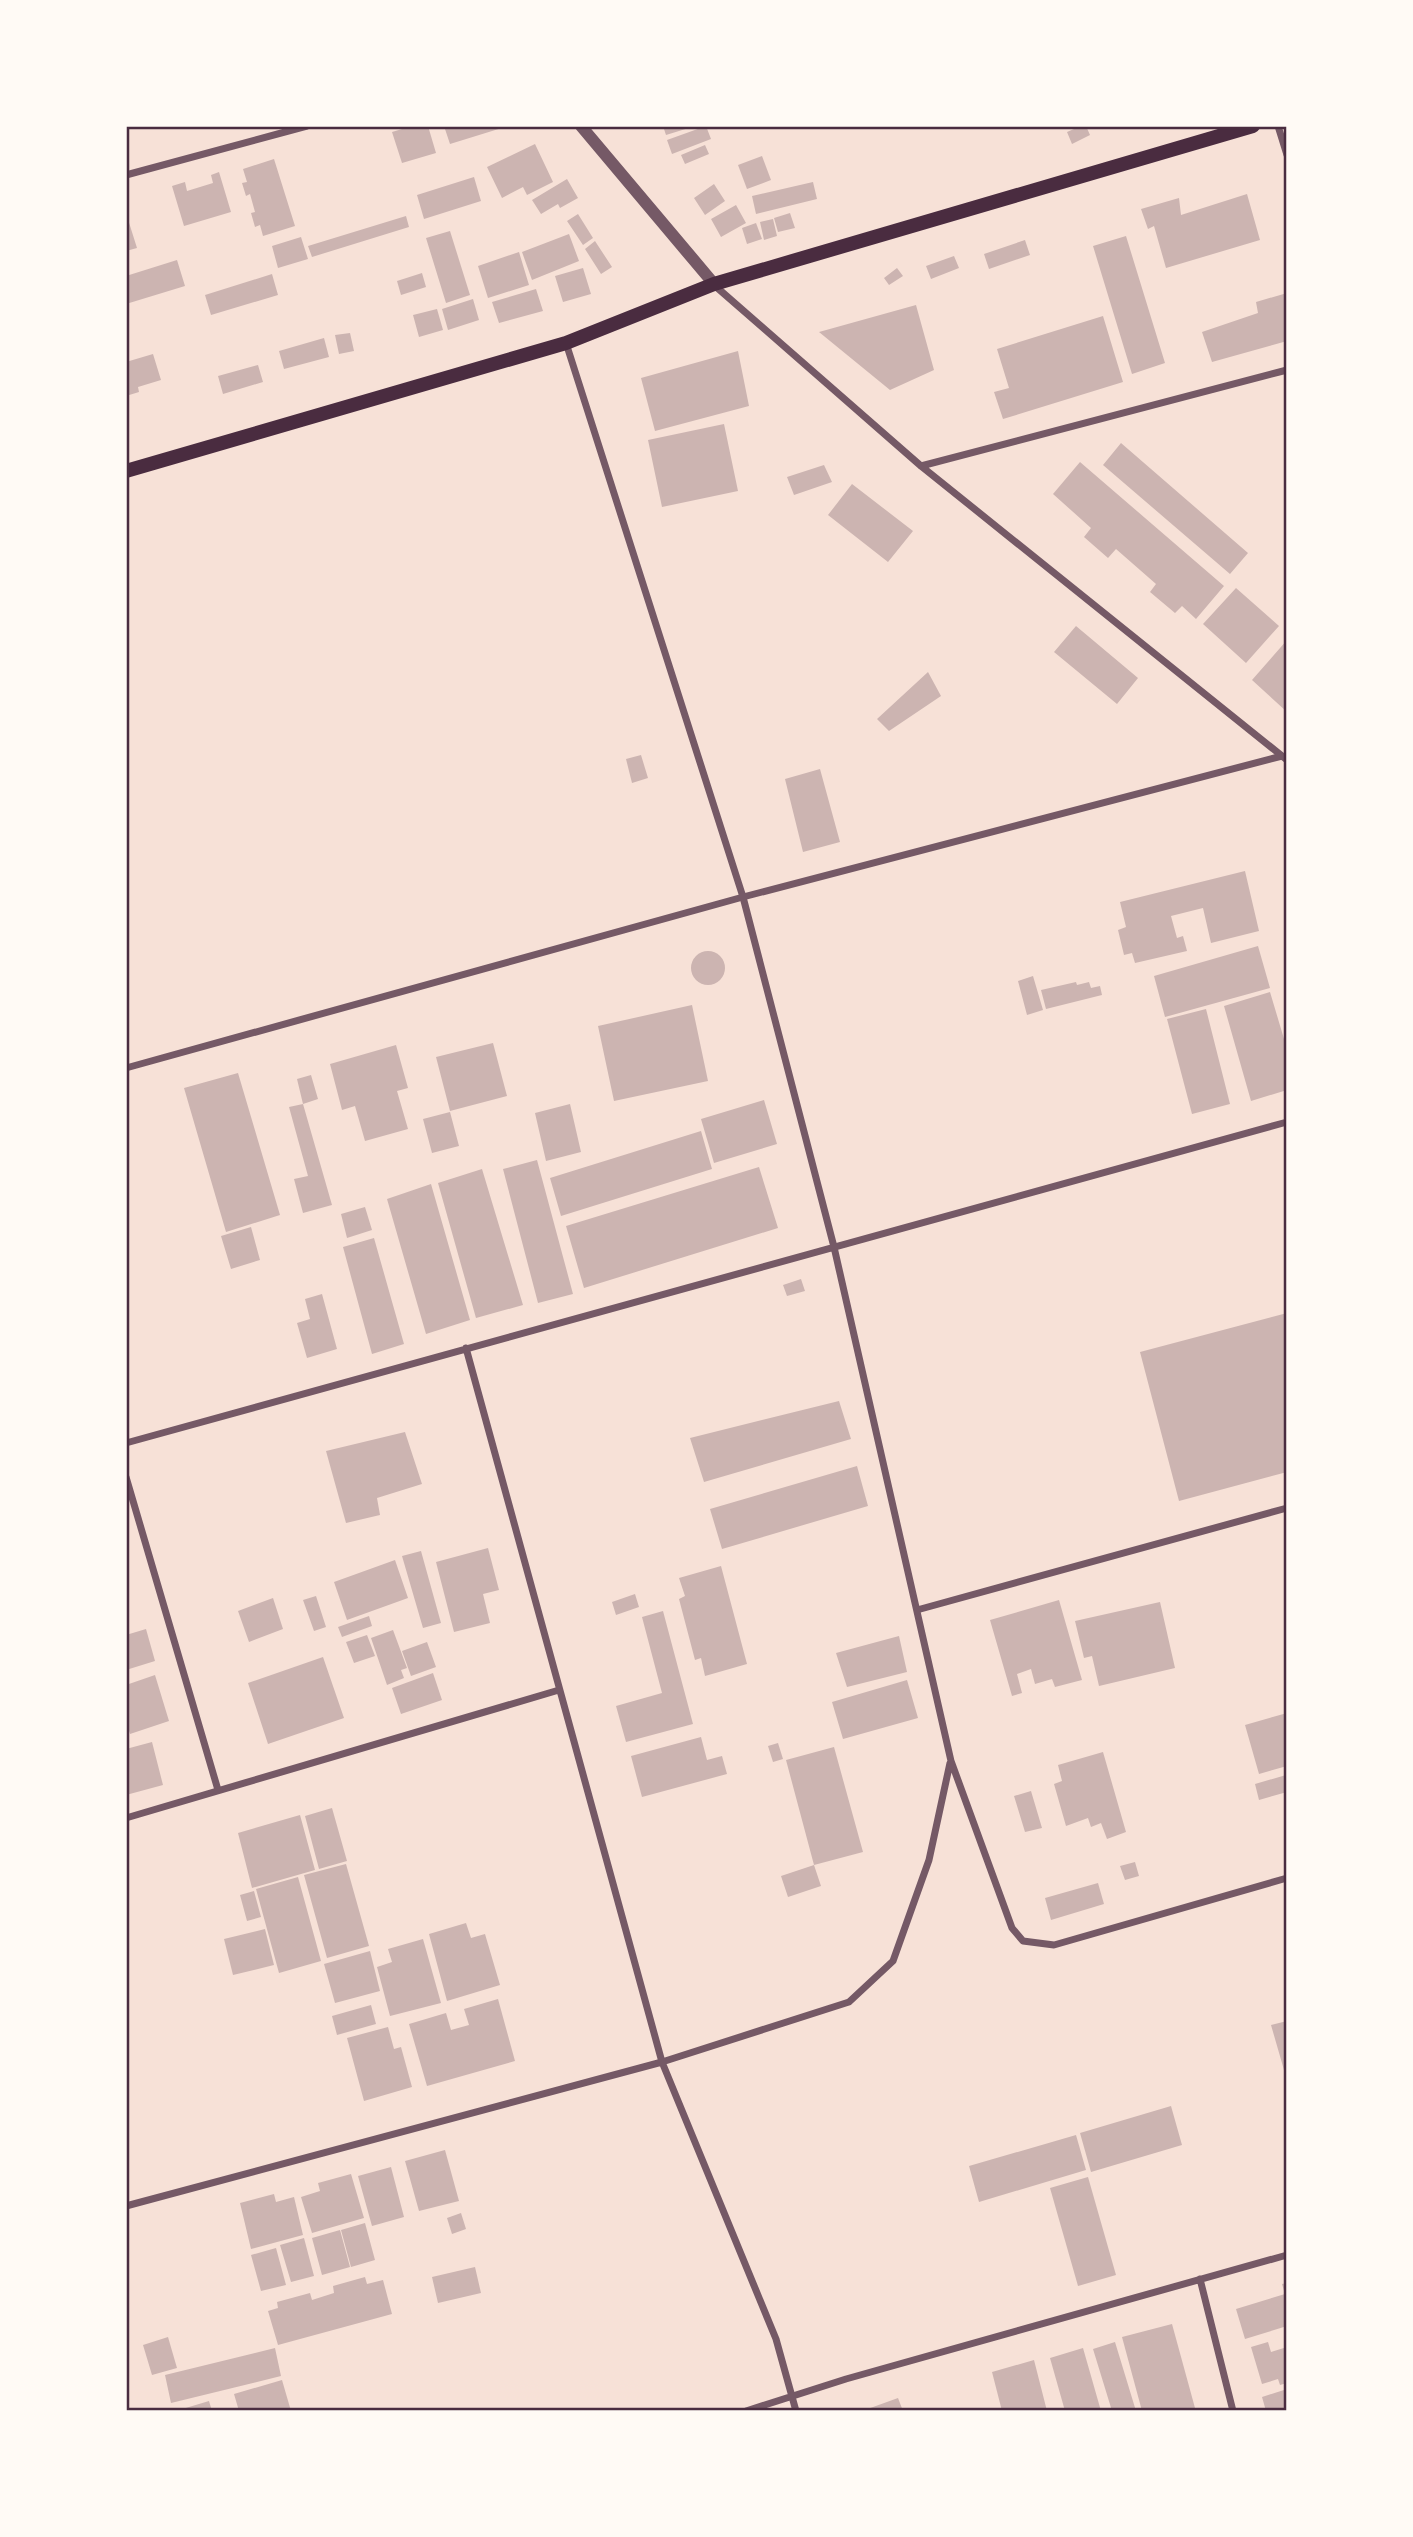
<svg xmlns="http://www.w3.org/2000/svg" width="1413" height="2537" font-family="'Space Grotesk',sans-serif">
<rect width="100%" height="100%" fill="#f7e1d7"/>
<path fill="#ccb4b1" d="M412,126H428L436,153L402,163L392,132Z
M444,126H505V127L450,144Z
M663,126H692V127L666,135Z
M706,126L711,139L672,154L667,140Z
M1081,126H1086L1090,135L1072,144L1067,132Z
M535,144L553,182L527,195L523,187L502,198L487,167Z
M705,145L709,154L685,164L681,155Z
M762,156L771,180L747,189L738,165Z
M274,159L295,226L263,236L260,225L255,227L251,213L255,212L250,194L246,196L242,183L247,182L243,169Z
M219,172L231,212L184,226L172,186L185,182L187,191L213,183L211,175Z
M474,177L481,201L424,219L417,195Z
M567,179L578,198L560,208L558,204L541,214L532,200Z
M813,182L817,199L756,214L752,196Z
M714,184L725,201L705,215L694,198Z
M1247,194L1260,240L1166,268L1154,226L1148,229L1141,209L1179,198L1181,215Z
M736,205L746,223L721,237L711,219Z
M126,213L137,248L126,251Z
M790,213L795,228L778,232L774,218Z
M578,214L593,238L583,245L567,221Z
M406,216L409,227L312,257L308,246Z
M773,219L777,236L764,240L760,222Z
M756,223L762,239L747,244L742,228Z
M450,231L470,295L446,303L426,238Z
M569,234L579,261L532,280L522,252Z
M1126,236L1165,363L1132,374L1093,246Z
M301,237L308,259L278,268L272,246Z
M1025,240L1030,255L989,269L984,254Z
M595,241L612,267L601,274L585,249Z
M519,252L529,285L488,298L478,266Z
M954,256L959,268L931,279L926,266Z
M177,260L185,286L126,304V276Z
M583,268L591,294L563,302L555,276Z
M897,268L903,276L889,285L884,278Z
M422,273L426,287L401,295L397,281Z
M272,274L278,295L211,315L205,295Z
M536,289L543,311L499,323L492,302Z
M1287,293V341L1212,362L1202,332L1258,313L1256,302Z
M473,299L479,320L448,330L442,309Z
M916,305L934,370L890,390L819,332Z
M437,309L443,330L419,337L413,315Z
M1103,316L1123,382L1003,419L994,392L1009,388L997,349Z
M350,333L354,351L339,354L335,335Z
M324,338L329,357L284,369L279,351Z
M738,351L749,406L655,431L641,378Z
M153,354L161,380L138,387L139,392L126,396V362Z
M258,365L263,382L223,394L218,376Z
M724,424L738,491L662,507L648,440Z
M1121,443L1248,553L1230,574L1103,465Z
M1080,462L1224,586L1196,619L1182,606L1175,613L1150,592L1156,584L1116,549L1108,558L1084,537L1091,528L1053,494Z
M824,465L832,482L794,495L787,477Z
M852,484L913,531L888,562L828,515Z
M1236,588L1279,626L1246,663L1203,624Z
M1076,626L1138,678L1117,704L1054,652Z
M1287,640V712L1252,680Z
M928,672L941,696L889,731L877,719Z
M641,755L648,778L632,783L626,759Z
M820,769L840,842L803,852L785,779Z
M1245,871L1259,931L1211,943L1203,908L1171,916L1177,938L1183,936L1187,951L1135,963L1132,953L1124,955L1118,930L1126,927L1120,902Z
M1258,946L1270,988L1165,1017L1154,976Z
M691 968a17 17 0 1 1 34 0a17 17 0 1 1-34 0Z
M1033,976L1043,1010L1027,1015L1018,981Z
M1076,982L1077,985L1089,982L1091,988L1100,986L1102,995L1046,1009L1041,990Z
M1270,992L1287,1049V1090L1251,1101L1224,1006Z
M692,1005L708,1081L614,1101L598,1026Z
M1206,1009L1230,1104L1192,1114L1167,1019Z
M493,1043L507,1096L450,1111L436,1057Z
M396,1045L408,1088L397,1091L408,1129L365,1141L355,1106L342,1110L330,1064Z
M238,1073L280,1215L226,1232L184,1088Z
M311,1075L318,1099L303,1104L332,1205L303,1213L294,1179L308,1176L289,1107L303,1104L297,1079Z
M764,1100L777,1144L714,1163L701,1119Z
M570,1104L581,1152L546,1161L535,1113Z
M450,1112L459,1146L432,1153L423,1119Z
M701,1131L712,1169L561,1216L550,1178Z
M537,1160L573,1294L538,1303L503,1169Z
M759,1167L778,1228L584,1288L566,1226Z
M482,1169L523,1305L476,1318L438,1183Z
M431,1184L470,1320L426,1334L387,1199Z
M365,1207L372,1230L347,1238L341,1214Z
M251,1227L260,1260L231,1269L221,1236Z
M374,1238L404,1344L372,1354L343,1247Z
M801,1279L805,1291L787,1296L783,1285Z
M322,1294L337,1349L307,1358L297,1323L310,1319L305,1299Z
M1287,1313V1472L1179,1501L1140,1352Z
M839,1401L851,1439L704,1482L690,1438Z
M405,1432L422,1484L377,1498L380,1515L346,1523L326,1451Z
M857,1466L868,1506L722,1549L710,1509Z
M488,1548L499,1590L483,1594L490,1623L454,1632L436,1562Z
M421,1551L441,1623L423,1628L402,1556Z
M395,1560L408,1598L347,1620L334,1582Z
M721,1566L747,1664L705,1676L701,1658L695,1660L679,1599L685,1596L679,1578Z
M635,1594L639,1607L616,1615L612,1602Z
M316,1596L326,1627L314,1631L303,1600Z
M273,1598L283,1629L249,1642L238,1611Z
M1059,1600L1082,1680L1055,1687L1052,1679L1035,1684L1031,1669L1017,1674L1022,1693L1012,1696L990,1620Z
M1160,1602L1175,1668L1099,1686L1092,1656L1084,1658L1075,1621Z
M663,1611L693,1724L626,1742L616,1706L662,1693L642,1617Z
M369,1616L372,1626L342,1637L338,1627Z
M146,1629L155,1661L126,1670V1635Z
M393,1630L407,1668L401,1670L404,1678L387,1685L371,1638Z
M367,1635L375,1656L354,1663L346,1642Z
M899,1636L907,1672L847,1687L836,1653Z
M427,1642L436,1667L411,1676L402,1651Z
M323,1657L344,1718L268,1744L248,1683Z
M433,1673L442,1700L401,1714L392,1688Z
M155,1675L169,1721L130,1734L126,1721V1685Z
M907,1680L918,1718L843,1739L832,1702Z
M1287,1713V1766L1259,1774L1245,1725Z
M701,1737L707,1760L722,1756L727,1774L642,1797L631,1756Z
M152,1742L163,1785L126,1795V1749Z
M778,1743L783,1759L773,1762L768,1746Z
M834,1747L863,1852L814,1865L786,1760Z
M1103,1752L1126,1832L1107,1839L1101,1823L1091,1827L1088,1818L1066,1826L1054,1784L1062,1781L1058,1765Z
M1286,1775L1287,1792L1259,1800L1255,1784Z
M1031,1791L1042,1828L1025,1832L1014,1796Z
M332,1808L347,1861L319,1869L305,1816Z
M300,1815L315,1870L252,1888L238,1833Z
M1135,1862L1139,1876L1125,1880L1120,1866Z
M346,1864L369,1946L327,1958L304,1875Z
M814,1865L821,1886L788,1897L781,1876Z
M298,1877L321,1961L279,1973L256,1889Z
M1098,1883L1104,1904L1051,1920L1045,1898Z
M254,1891L261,1917L247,1921L240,1895Z
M466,1923L471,1938L485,1934L500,1985L447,2001L429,1934Z
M265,1929L274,1965L233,1975L224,1939Z
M423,1939L441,2003L390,2016L377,1967L392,1962L388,1949Z
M370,1951L380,1991L335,2003L324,1964Z
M498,1999L515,2061L427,2086L409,2024L446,2013L451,2030L469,2025L464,2009Z
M371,2005L376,2024L337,2035L332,2016Z
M1287,2021V2069L1284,2070L1271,2025Z
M388,2027L394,2049L401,2047L412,2087L364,2101L347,2038Z
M1171,2106L1182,2145L1091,2172L1080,2133Z
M1076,2135L1086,2170L979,2202L969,2166Z
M445,2150L459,2201L419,2211L405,2161Z
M391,2167L404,2217L372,2226L358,2176Z
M351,2174L364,2218L312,2233L301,2197L320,2191L318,2183Z
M1088,2177L1116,2275L1078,2286L1050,2188Z
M274,2194L276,2202L294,2197L303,2235L251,2249L240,2203Z
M461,2213L466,2229L452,2234L447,2218Z
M365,2223L375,2260L351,2267L341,2230Z
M340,2230L350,2267L322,2275L312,2238Z
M304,2238L314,2276L291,2282L280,2245Z
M276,2248L286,2285L261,2291L251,2255Z
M475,2267L481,2293L438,2303L432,2277Z
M365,2277L367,2284L383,2280L392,2314L278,2345L268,2311L278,2308L277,2302L310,2293L312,2300L334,2293L333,2286Z
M1287,2283V2326L1245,2339L1236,2309L1285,2294L1282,2284Z
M1172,2324L1195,2408L1185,2411H1142L1122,2337Z
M168,2337L177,2368L152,2375L143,2345Z
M1115,2342L1136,2411H1112L1093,2349Z
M1268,2342L1271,2352L1287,2347V2383L1280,2385L1278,2379L1262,2384L1251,2347Z
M275,2348L281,2376L171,2403L165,2375Z
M1083,2348L1101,2411H1065L1050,2358Z
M1034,2360L1047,2411H1002L992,2372Z
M282,2380L291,2411H239L234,2394Z
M1287,2389V2411H1266L1262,2397Z
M898,2398L903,2411H862Z
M209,2401L212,2411H179V2410Z"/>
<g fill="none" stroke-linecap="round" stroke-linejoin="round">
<path stroke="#755966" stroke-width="7" d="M1278,126L1287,155
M126,175L307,126
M714,285L921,466L1287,760
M566,343L743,897L834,1247L951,1761L1012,1928L1023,1941L1054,1945L1287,1878
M921,466L1287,370
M126,1068L743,897L1282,756
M466,1348L662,2062L776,2339L796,2411
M126,1443L1287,1122
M126,1477L218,1790
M917,1610L1287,1508
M126,1818L559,1690
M126,2206L662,2062L849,2002L893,1961L929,1860L950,1763
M1200,2279L1233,2411
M746,2411L846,2379L1287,2255"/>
<path stroke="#755966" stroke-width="12" d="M581,126L714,284"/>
<path stroke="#4a2c40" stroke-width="14" d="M126,471L566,343L714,284L1253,126"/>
</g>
<rect width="1413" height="2537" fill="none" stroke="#fffaf5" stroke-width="256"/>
<rect x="128" y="128" width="1157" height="2281" fill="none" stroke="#4a2c40" stroke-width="2.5"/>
</svg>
